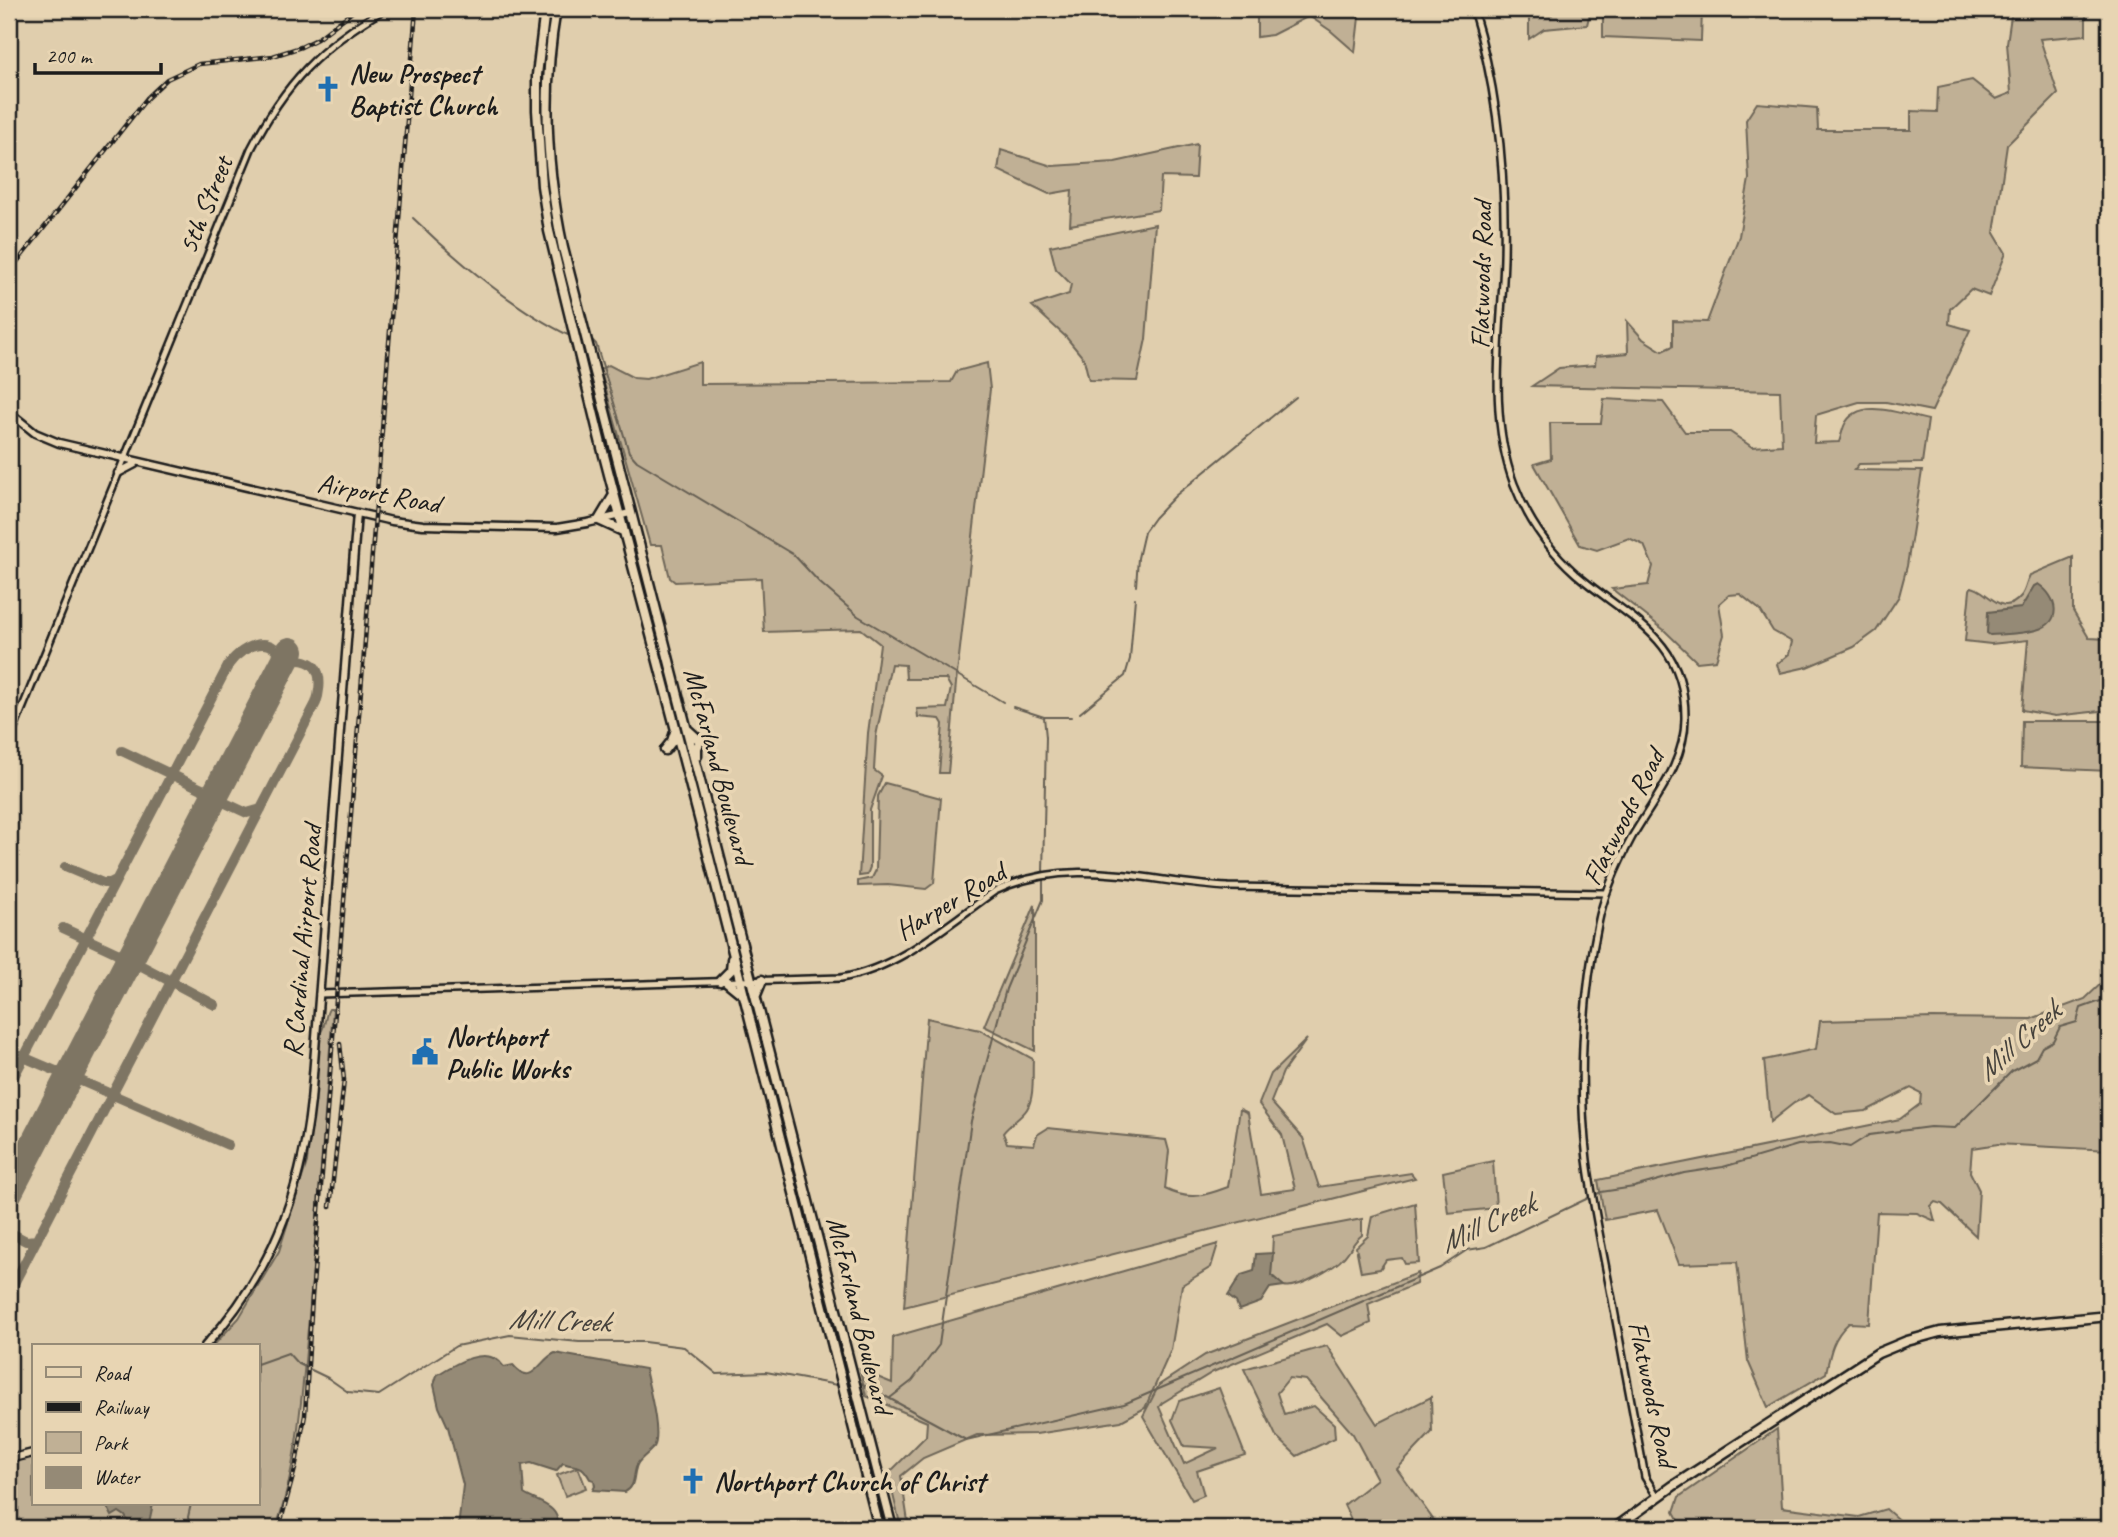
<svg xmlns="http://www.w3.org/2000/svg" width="2118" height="1537" font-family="Caveat,sans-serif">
<rect width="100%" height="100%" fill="#e0cead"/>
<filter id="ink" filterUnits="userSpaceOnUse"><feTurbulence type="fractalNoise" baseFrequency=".0143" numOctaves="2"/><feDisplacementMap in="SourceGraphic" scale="14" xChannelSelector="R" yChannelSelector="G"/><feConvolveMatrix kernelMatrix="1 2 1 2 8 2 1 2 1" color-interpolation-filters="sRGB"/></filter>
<g filter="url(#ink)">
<path fill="#c0b095" stroke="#6e6658" stroke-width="2" d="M1257,9H1398V11L1360,9L1355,52L1331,31L1309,16L1272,35L1257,37Z
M1554,9H1702L1701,41L1603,37V14L1590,12L1587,25L1544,29L1529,39V11L1552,15Z
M2012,9H2086V35L2040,39L2058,94L2007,145L1994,233L2006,253L1989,296L1971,289L1950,309L1949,324L1970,330L1932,411L1886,402H1859L1816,415L1814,443L1839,442C1841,437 1842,431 1844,426C1857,395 1904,415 1928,420L1922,463L1859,464L1854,470L1922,471L1907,566L1899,596L1876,631L1854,647L1807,667L1780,673L1777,664L1789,654L1792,642L1773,631L1760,610L1740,594L1729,595L1719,604L1724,635L1716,660L1697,662L1664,630L1612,589L1648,585L1653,566L1644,545L1629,538L1597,550L1580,545L1534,464L1551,459L1550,423H1601L1604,399L1663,402L1685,432H1730L1752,447L1782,445L1780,391L1532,386L1559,368L1595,365L1596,356L1628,353L1627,321L1643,339L1662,351L1673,346V321L1707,322L1739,236L1749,179L1746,120L1757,103L1817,108L1818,130H1911V111L1937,112L1938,87L1972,80L1996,99L2011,93L2007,43Z
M1197,144L1195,178L1161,177L1159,210L1070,225L1072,190L1049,194L998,170L1001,150L1052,166L1115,162Z
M1155,224L1146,339L1137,381L1089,380L1084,359L1066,337L1032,306L1069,294L1071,284L1056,269L1050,246Z
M700,362V384L951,382L957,371L987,363L990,389L956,683L948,773H939L943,724L940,719L918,717L917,709L947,708L951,688L946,679H906L905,665L891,664L876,736L874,770L882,776L870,810V867L867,875L859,876L868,733L880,644L861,629L764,632L761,578L675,582L670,578L662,545H650L600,369L609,365L634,378L646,379Z
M2073,557V611L2089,638L2109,639V710L2055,716L2022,710L2028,640L1991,644L1965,641L1970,590L1971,587C1987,588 2001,620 2021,596C2026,590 2026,582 2030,575Z
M2022,721H2109V771L2021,767Z
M885,783L941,798L934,883L926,889L888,885L858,886V881L872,878L876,870L878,796Z
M1035,905V1051L984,1026Z
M2109,976V1150L1998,1144L1972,1148L1970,1172L1979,1190L1976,1236L1942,1204L1935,1202L1931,1206L1935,1221L1917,1213L1877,1212L1869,1324L1849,1323C1833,1337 1830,1353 1826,1373L1768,1407L1748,1361L1737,1262L1679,1264L1658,1210L1605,1220L1598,1180L1900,1119L1920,1104L1921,1093L1911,1088L1866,1111L1836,1114L1809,1095L1794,1103L1770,1122L1764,1060L1816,1049L1820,1021L1933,1018L2031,1019L2085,999Z
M329,1009H333C325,1112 318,1215 309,1318C302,1389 299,1461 276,1528H9V1462L33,1456V1504H257V1346H213L239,1318L279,1251L307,1162L321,1032C326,1024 325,1014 329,1009Z
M927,1018L980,1030L1033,1059C1032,1074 1035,1096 1027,1109C1022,1117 1009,1125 1003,1133L1007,1143L1034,1145L1037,1135L1048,1128L1166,1140L1169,1151L1165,1189C1189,1201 1204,1196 1228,1187L1240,1109L1248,1113L1261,1194L1295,1189L1282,1135L1259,1104L1271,1074L1307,1039L1283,1072L1271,1102L1303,1138L1319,1187L1411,1173L1415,1178L904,1307Z
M1493,1161L1496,1208L1448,1213L1443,1172Z
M1415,1203L1419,1263L1405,1264L1402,1258L1386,1260L1380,1269L1361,1272L1356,1247L1368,1236L1372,1216Z
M1362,1219V1235C1353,1242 1351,1249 1344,1257C1336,1267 1297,1290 1284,1286C1280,1284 1275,1278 1271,1275L1273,1236Z
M1218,1244L1211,1267L1182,1285L1171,1350L1145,1408L1121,1421L1036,1434L977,1435L923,1458L901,1476L909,1528H901L888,1474L926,1436L927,1422L866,1396L860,1370L892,1383L893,1337Z
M1418,1273L1416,1284L1368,1304L1371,1323L1342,1336L1327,1324L1213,1372L1162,1403L1159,1407L1184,1464L1218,1448L1184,1446L1172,1420L1179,1401L1219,1388L1245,1455L1197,1471L1204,1495L1192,1500L1143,1416L1159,1385L1205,1355Z
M1327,1346L1377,1424L1431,1397L1432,1432L1397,1469L1435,1522L1428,1528H1355L1344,1505L1377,1479L1353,1434L1306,1380L1289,1378L1277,1393L1284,1414L1314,1406L1334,1424L1335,1438L1297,1456L1276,1436L1244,1369Z
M1777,1429L1782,1507L1859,1517L1886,1509L1902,1523L1901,1528H1683L1674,1512L1679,1497Z
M578,1467L586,1488L565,1496L557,1475Z"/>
<path fill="#958a76" stroke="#655e52" stroke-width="2" d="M2038,584C2058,597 2063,623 2036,630C2022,634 2005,634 1990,635L1987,633L1988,612L2021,608L2034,586Z
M1273,1253L1271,1275L1284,1286L1270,1288L1261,1302L1239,1310L1236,1302L1228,1296L1241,1275L1254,1271L1256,1254Z
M555,1353L645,1369C648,1384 662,1434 654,1447C650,1452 642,1457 638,1463C632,1473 637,1486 625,1492L593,1490L595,1486L594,1480L590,1479C580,1461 578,1469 563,1463L556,1471L531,1463L522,1465L524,1494C538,1503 562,1506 557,1528H458L463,1485L448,1427L439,1407L434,1385L437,1375C454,1364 489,1343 504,1367L513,1365C533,1389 539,1359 555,1353Z
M106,1504H153L148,1527L132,1528L125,1516L119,1512L112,1516Z"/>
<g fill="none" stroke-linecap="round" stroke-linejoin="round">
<path stroke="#655e52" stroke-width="2" d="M413,218C455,259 516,310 568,335
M592,340L596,344L629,452L637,461L794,555L820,583L858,616L1003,702
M1136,586L1138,558L1144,532L1154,518L1175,496L1296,397
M1013,707L1044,717H1071
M1080,713L1125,676L1130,659L1135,598
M1043,873L1046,737L1044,717
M257,1364L288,1353L297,1363L328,1378L348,1392L379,1395L456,1346L510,1335L579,1342H644L684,1347L717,1374L766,1372L837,1385
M859,1382L966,1440L1124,1404L1440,1268L1467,1250L1486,1247L1601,1192L1634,1187L1684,1173L1723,1167L1798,1145L1830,1143L1850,1147L1869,1135L1930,1127L1955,1128L2012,1071L2036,1058L2042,1047L2053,1041L2060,1027L2077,1022L2081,1008L2109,998
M890,1398L912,1381L939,1345L971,1121L1006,989L1043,900V881
M190,1528L188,1517L191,1504"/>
<path stroke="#7e7564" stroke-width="10" d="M122,751L202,789L212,790L220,784
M202,789L208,796L209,807L221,801L247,813L261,809
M65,867L103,883H110L116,880
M63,928L117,953L123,961V972
M117,953L126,954L135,949L137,962L140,965L215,1005
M9,1051L56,1071H67L76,1063
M9,1086L229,664C243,645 277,630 282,665C293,657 313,658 318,673C321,681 319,695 316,703L9,1293
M63,1088L71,1081H81L228,1145
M9,1232L26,1241L37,1240"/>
<path stroke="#7e7564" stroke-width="28" d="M9,1192L290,651"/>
<g stroke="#1c1c1c" stroke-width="10">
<path id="minor" d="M1473,9C1498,90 1506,173 1504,258C1502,332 1487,413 1514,484C1527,518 1549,550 1576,574C1627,618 1685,637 1685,716C1686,763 1654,799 1632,837C1617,865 1604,893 1598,924C1582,1000 1578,1083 1587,1160C1593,1206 1603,1253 1612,1299C1623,1358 1634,1418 1645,1477L1657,1496
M9,741L251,149C285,83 321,46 385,9
M319,994L841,978C900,968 948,924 995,891C1072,854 1150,883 1228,887L1606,893"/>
</g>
<g stroke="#1c1c1c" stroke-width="11">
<path id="major" d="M9,412L35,433L59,443L392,521L423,525L557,528L587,523L630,513
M118,473L135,464
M205,1346C270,1275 301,1196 311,1101L357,513
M9,1459L33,1453"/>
</g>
<g stroke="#1c1c1c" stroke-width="13">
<path id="highway" d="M545,9L537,75V110L542,186L549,231L601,444L699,818L879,1528
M556,9C542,88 546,169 563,248L892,1528
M614,495L599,520L623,531
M688,730L700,741L697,748V756
M665,750L672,741L675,732
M720,981L731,970L732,959
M726,981L742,994
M756,995L762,980
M1615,1528L1673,1486L1878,1353L1907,1341L1940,1332L2109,1316"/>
</g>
<use href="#minor" stroke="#e8d5b3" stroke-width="5"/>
<use href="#major" stroke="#e8d5b3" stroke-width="6"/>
<use href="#highway" stroke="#e8d5b3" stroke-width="8"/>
<g stroke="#1c1c1c" stroke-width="4.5">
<path id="rail" d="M9,272L147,98L167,79L199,64L273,56L301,47L317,39L356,9
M330,1207L344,1080L340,1044
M279,1528L295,1469L305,1415L312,1297L416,9"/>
</g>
<use href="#rail" stroke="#e8d5b3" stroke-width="2" stroke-dasharray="5" stroke-linecap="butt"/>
</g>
</g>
<defs>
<g id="church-bare" transform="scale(2.1)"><path d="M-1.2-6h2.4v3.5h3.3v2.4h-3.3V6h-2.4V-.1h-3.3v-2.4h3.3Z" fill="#1f6fb2" stroke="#e8d5b3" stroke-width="2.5" paint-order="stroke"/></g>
<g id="civic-bare" transform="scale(2.1)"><path d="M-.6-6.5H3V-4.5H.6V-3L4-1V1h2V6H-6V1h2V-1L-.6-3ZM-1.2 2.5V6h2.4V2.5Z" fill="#1f6fb2" stroke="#e8d5b3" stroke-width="2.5" paint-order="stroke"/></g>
</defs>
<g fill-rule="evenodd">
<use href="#church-bare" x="328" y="89"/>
<use href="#civic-bare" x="425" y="1052"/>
<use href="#church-bare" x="693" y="1481"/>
</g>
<g text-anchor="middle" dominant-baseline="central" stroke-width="7" stroke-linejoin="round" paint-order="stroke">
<g font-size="28" font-weight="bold" fill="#1c1c1c" stroke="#e8d5b3" text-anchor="start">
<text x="349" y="73">New Prospect<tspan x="349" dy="32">Baptist Church</tspan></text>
<text x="446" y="1036">Northport<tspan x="446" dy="32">Public Works</tspan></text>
<text x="714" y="1481">Northport Church of Christ</text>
</g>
<g font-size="28" fill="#1c1c1c" stroke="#e8d5b3">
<text transform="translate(205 205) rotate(-68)">5th Street</text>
<text transform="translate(1481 275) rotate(-89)">Flatwoods Road</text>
<text transform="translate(379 493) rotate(10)">Airport Road</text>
<text transform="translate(719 766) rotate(75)">McFarland Boulevard</text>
<text transform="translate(1623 817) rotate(-63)">Flatwoods Road</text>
<text transform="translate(950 901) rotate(-31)">Harper Road</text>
<text transform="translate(302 941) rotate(-85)">R Cardinal Airport Road</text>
<text transform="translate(860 1315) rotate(76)">McFarland Boulevard</text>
<text transform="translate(1653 1394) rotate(78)">Flatwoods Road</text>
</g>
<g font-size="30" font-style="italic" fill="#46423c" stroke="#e8d5b3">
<text transform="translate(2018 1041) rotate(-42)">Mill Creek</text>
<text transform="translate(1487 1223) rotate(-25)">Mill Creek</text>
<text transform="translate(559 1320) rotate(2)">Mill Creek</text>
</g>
</g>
<rect width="2118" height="1537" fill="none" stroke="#e8d5b3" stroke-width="35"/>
<rect x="18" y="18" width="2083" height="1502" fill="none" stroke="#1c1c1c" stroke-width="2.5" filter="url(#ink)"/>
<rect x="32" y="1344" width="228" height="161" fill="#e8d5b3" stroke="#968b77" stroke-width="2"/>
<rect x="46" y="1367" width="35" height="10" fill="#e8d5b3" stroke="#968b77" stroke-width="2"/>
<text x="94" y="1380" font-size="21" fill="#1c1c1c">Road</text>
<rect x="46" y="1402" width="35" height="10" fill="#1c1c1c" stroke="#968b77" stroke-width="2"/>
<text x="94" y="1414" font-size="21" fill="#1c1c1c">Railway</text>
<rect x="46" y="1432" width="35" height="21" fill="#c0b095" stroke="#968b77" stroke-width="2"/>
<text x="94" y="1450" font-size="21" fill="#1c1c1c">Park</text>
<rect x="46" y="1467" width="35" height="21" fill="#958a76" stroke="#968b77" stroke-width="2"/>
<text x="94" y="1484" font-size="21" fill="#1c1c1c">Water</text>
<path d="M35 63v10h126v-10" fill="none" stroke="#1c1c1c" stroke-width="3.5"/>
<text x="46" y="63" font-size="21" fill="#1c1c1c" stroke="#e8d5b3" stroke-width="5" paint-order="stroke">200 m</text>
</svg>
